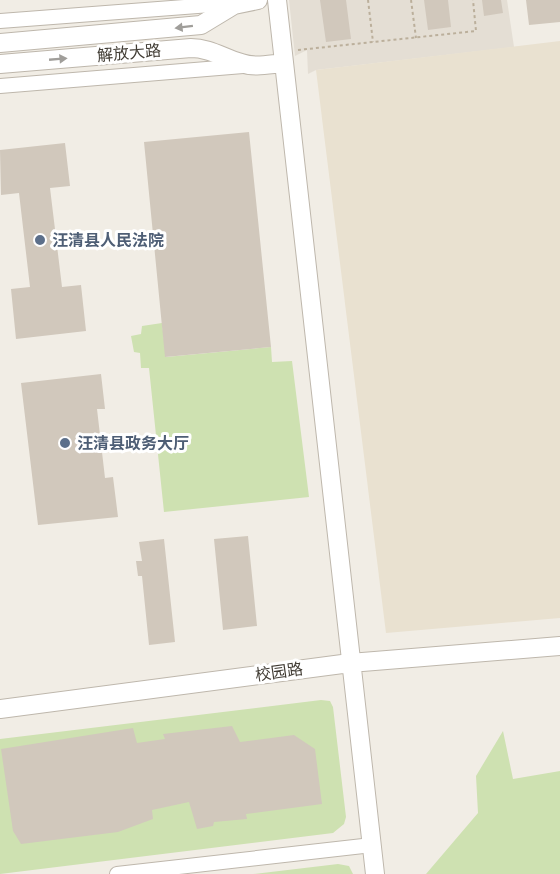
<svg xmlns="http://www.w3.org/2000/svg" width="560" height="874" font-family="'Public Sans','Noto Sans SC',sans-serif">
<rect width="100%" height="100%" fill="#f1ede5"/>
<path fill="#e4ded4" d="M289,0H507L514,47L316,70L308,74L307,50L295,56Z"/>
<path fill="#e9e1d0" d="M560,41V618L386,633L316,70Z"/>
<path fill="#cee1b1" d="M162,323L166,357L271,347L272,362L292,361L309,497L164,512L149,368H141L140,353L134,352L131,336L141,334L142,326Z
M321,700L330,701L333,707L346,817L344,824L333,833L0,874V739Z
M503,731L513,779L560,771V874H426L478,813L476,776Z
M338,864L349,866L353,874H253Z"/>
<path fill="#d1c8bc" d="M320,0H346L351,39L326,42Z
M424,0H448L451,27L428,30Z
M482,0H501L503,13L484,16Z
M526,0H560V22L529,25Z
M249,132L271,347L165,357L144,142Z
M65,143L70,186L50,188L62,287L81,285L86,331L16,339L11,289L30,287L19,193L1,195L0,150Z
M101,374L105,409H97L105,478L113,477L118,517L38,525L21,383Z
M248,536L257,626L223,630L214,539Z
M164,539L175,642L149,645L142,576H138L136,561H142L139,542Z
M232,726L240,742L294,735L315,749L322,804L246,814L247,819L214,822L213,826L197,829L189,802L152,810L153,819L118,832L21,844L13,831L1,749L133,728L137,743L165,739L163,734Z"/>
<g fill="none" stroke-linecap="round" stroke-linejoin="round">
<g stroke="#beb7ac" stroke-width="16">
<path id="minor" d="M0,21L237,3
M0,86L243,66
M117,874L372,845"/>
</g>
<g stroke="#beb7ac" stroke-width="20">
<path id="tertiary" d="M277,0L375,874
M0,43L201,25L234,5L258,0
M0,64L191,48C210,48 223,58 241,63C255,68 270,64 284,63
M0,709L350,663L560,646"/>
</g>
<path stroke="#bbaf9b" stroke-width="2" stroke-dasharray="3 3" stroke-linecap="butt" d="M368,0L373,42
M411,0L416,38
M298,50L476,31L473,0"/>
<use href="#minor" stroke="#fff" stroke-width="14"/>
<use href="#tertiary" stroke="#fff" stroke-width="18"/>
</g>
<defs><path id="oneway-solid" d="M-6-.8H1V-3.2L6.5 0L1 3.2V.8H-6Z" transform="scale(1.5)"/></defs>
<g fill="#a09e9a">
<use href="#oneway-solid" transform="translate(184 27) rotate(173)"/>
<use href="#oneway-solid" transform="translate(58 59) rotate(-5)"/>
</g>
<g fill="#5c6f8a" stroke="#fff" stroke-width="2">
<circle cx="40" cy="240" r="6"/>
<circle cx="65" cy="443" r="6"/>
</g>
<g text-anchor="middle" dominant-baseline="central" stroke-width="6" stroke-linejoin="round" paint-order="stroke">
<g font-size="16" fill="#423d35" stroke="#fff">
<text transform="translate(129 53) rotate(-5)">解放大路</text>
<text transform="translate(279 672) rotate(-8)">校园路</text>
</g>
<g font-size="16" font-weight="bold" fill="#4e5e75" stroke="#fff" text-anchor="start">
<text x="52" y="240">汪清县人民法院</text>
<text x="77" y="443">汪清县政务大厅</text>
</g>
</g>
</svg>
